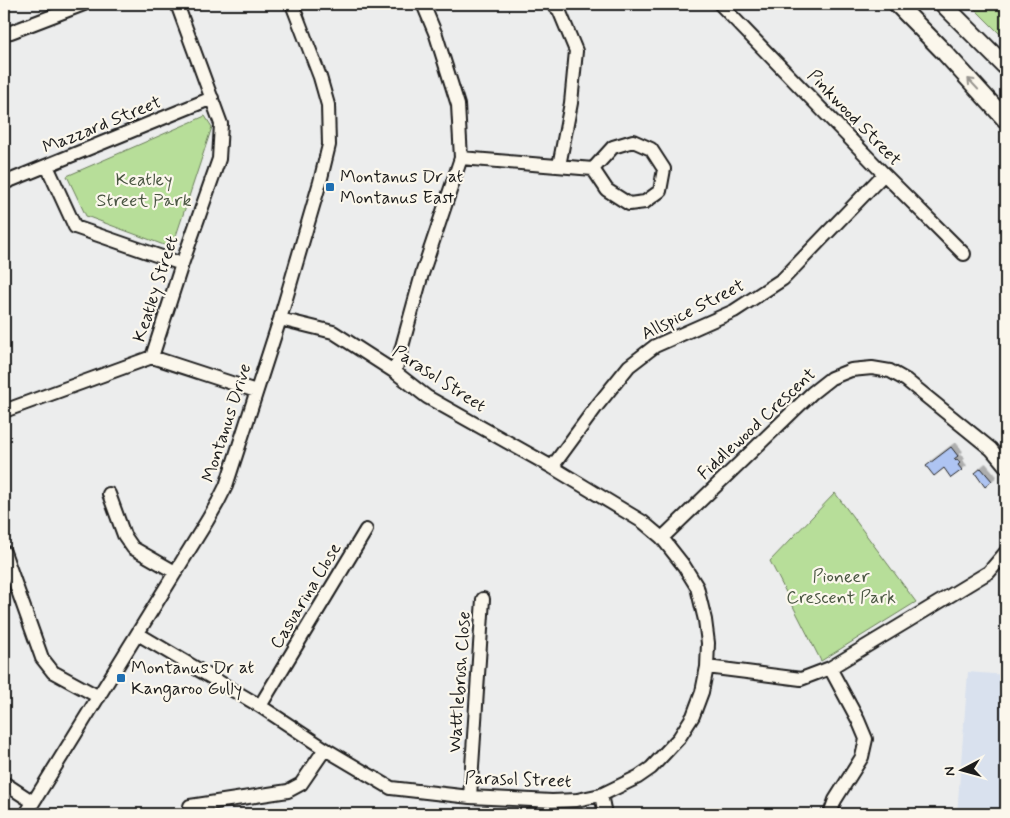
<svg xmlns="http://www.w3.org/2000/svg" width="1010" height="818" font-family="Mynerve,sans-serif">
<defs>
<filter id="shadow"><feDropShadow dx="4.5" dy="-4.5" stdDeviation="0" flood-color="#0004"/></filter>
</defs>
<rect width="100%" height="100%" fill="#eceded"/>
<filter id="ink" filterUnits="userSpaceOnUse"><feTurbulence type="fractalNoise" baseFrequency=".02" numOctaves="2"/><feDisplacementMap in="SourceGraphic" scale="10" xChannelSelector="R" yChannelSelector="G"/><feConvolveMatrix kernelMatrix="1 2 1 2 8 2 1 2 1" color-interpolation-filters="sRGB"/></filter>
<g filter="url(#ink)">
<path fill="#d9e1ee" d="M968,672L1006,675V814H957Z"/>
<path fill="#b7de99" stroke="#6a7d5a" d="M970,4H1006V40Z
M205,116L212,127L172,248L86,216L67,176Z
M835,493L916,602L821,661L770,561Z"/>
<path fill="#aec4f2" stroke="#1c1c1c" filter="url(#shadow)" d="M951,447L958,456L954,459L956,461L957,459L960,463L958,465L962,470L951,478L944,468L934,476L926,466Z
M981,468L992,481L985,487L975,473Z"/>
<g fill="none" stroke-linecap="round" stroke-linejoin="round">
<g stroke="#1c1c1c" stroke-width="16">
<path id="minor" d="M552,4L559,10L576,51L571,103L559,166
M720,4L884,174L964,254
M4,33L11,32L84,4
M461,158L593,169L607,190L629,204L645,202L660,191L664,169L651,149L633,141L613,147L593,169
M47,166L75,227L182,264
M4,183L212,98
M152,357L182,264L219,159L221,124L177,4
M395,372L422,274L461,158L458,105L436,35L423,4
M4,411L152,357L256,391
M552,467L596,407L629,366L655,346L734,311L783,279L884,174
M109,494L124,535L133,548L175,572
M662,538L812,393L831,378L851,370L872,368L890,371L906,380L991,449L1006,467
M4,552L42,658L53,672L99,697
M138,634L260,706L325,749L391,788L470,797L552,801L577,800L601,795L638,777L651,768L679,738L693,716L702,692L707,667L708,643L705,620L697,587L684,566L662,538L643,522L552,467L427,397L395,372L333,332L280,319
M707,667L801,679L830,668L989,572L1006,552
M830,668L858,720L866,739L862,757L835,800L830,814
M260,706L366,530
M4,783L33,802
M601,795L605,814
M470,797L483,599
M190,806L288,791L301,784L325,749
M26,814L207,521L218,502L226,486L280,319L320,182L329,145L328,105L320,77L292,4"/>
</g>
<g stroke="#1c1c1c" stroke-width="20">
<path id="major" d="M897,4L945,53L1006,120
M943,4L1006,67"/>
</g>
<use href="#minor" stroke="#fbf7ec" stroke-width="12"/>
<use href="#major" stroke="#fbf7ec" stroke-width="16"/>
</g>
<defs><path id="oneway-shaft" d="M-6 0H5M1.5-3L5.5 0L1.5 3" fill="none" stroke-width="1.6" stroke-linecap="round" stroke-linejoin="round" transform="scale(1.25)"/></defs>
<use stroke="#97948e" href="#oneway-shaft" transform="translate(973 84) rotate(-133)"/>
</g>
<g fill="#1f6fb2" stroke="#fbf7ec" stroke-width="2">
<rect x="325" y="182" width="10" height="10" rx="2.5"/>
<rect x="116" y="673" width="10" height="10" rx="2.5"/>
</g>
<g text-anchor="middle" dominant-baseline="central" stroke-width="4.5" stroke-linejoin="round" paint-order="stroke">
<g font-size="18" fill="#1c1c1c" stroke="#fbf7ec">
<text transform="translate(854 118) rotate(46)">Pinkwood Street</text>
<text transform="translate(102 125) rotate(-22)">Mazzard Street</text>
<text transform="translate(156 289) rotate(-72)">Keatley Street</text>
<text transform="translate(693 310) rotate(-27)">Allspice Street</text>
<text transform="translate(439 379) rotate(33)">Parasol Street</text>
<text transform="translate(227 423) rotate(-72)">Montanus Drive</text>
<text transform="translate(757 424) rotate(-43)">Fiddlewood Crescent</text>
<text transform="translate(306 596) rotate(-59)">Casuarina Close</text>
<text transform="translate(460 682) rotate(-86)">Wattlebrush Close</text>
<text transform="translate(518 780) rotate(2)">Parasol Street</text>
</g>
<g font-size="18" fill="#1c1c1c" stroke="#fbf7ec" text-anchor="start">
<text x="340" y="177">Montanus Dr at<tspan x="340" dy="21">Montanus East</tspan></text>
<text x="131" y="668">Montanus Dr at<tspan x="131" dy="21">Kangaroo Gully</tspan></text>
</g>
<g font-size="18" fill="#4a5642" stroke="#fbf7ec">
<text x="144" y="180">Keatley<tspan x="144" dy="21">Street Park</tspan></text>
<text x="841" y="577">Pioneer<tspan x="841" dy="21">Crescent Park</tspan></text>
</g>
</g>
<rect width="1010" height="818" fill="none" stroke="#fbf7ec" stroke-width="20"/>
<rect x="10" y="10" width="990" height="798" fill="none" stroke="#1c1c1c" stroke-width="2" filter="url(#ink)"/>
<g transform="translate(962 770) rotate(264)" stroke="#fbf7ec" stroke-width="4" paint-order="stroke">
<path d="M0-4L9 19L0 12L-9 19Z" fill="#1c1c1c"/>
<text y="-8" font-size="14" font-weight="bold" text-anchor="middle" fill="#1c1c1c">N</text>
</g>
</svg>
